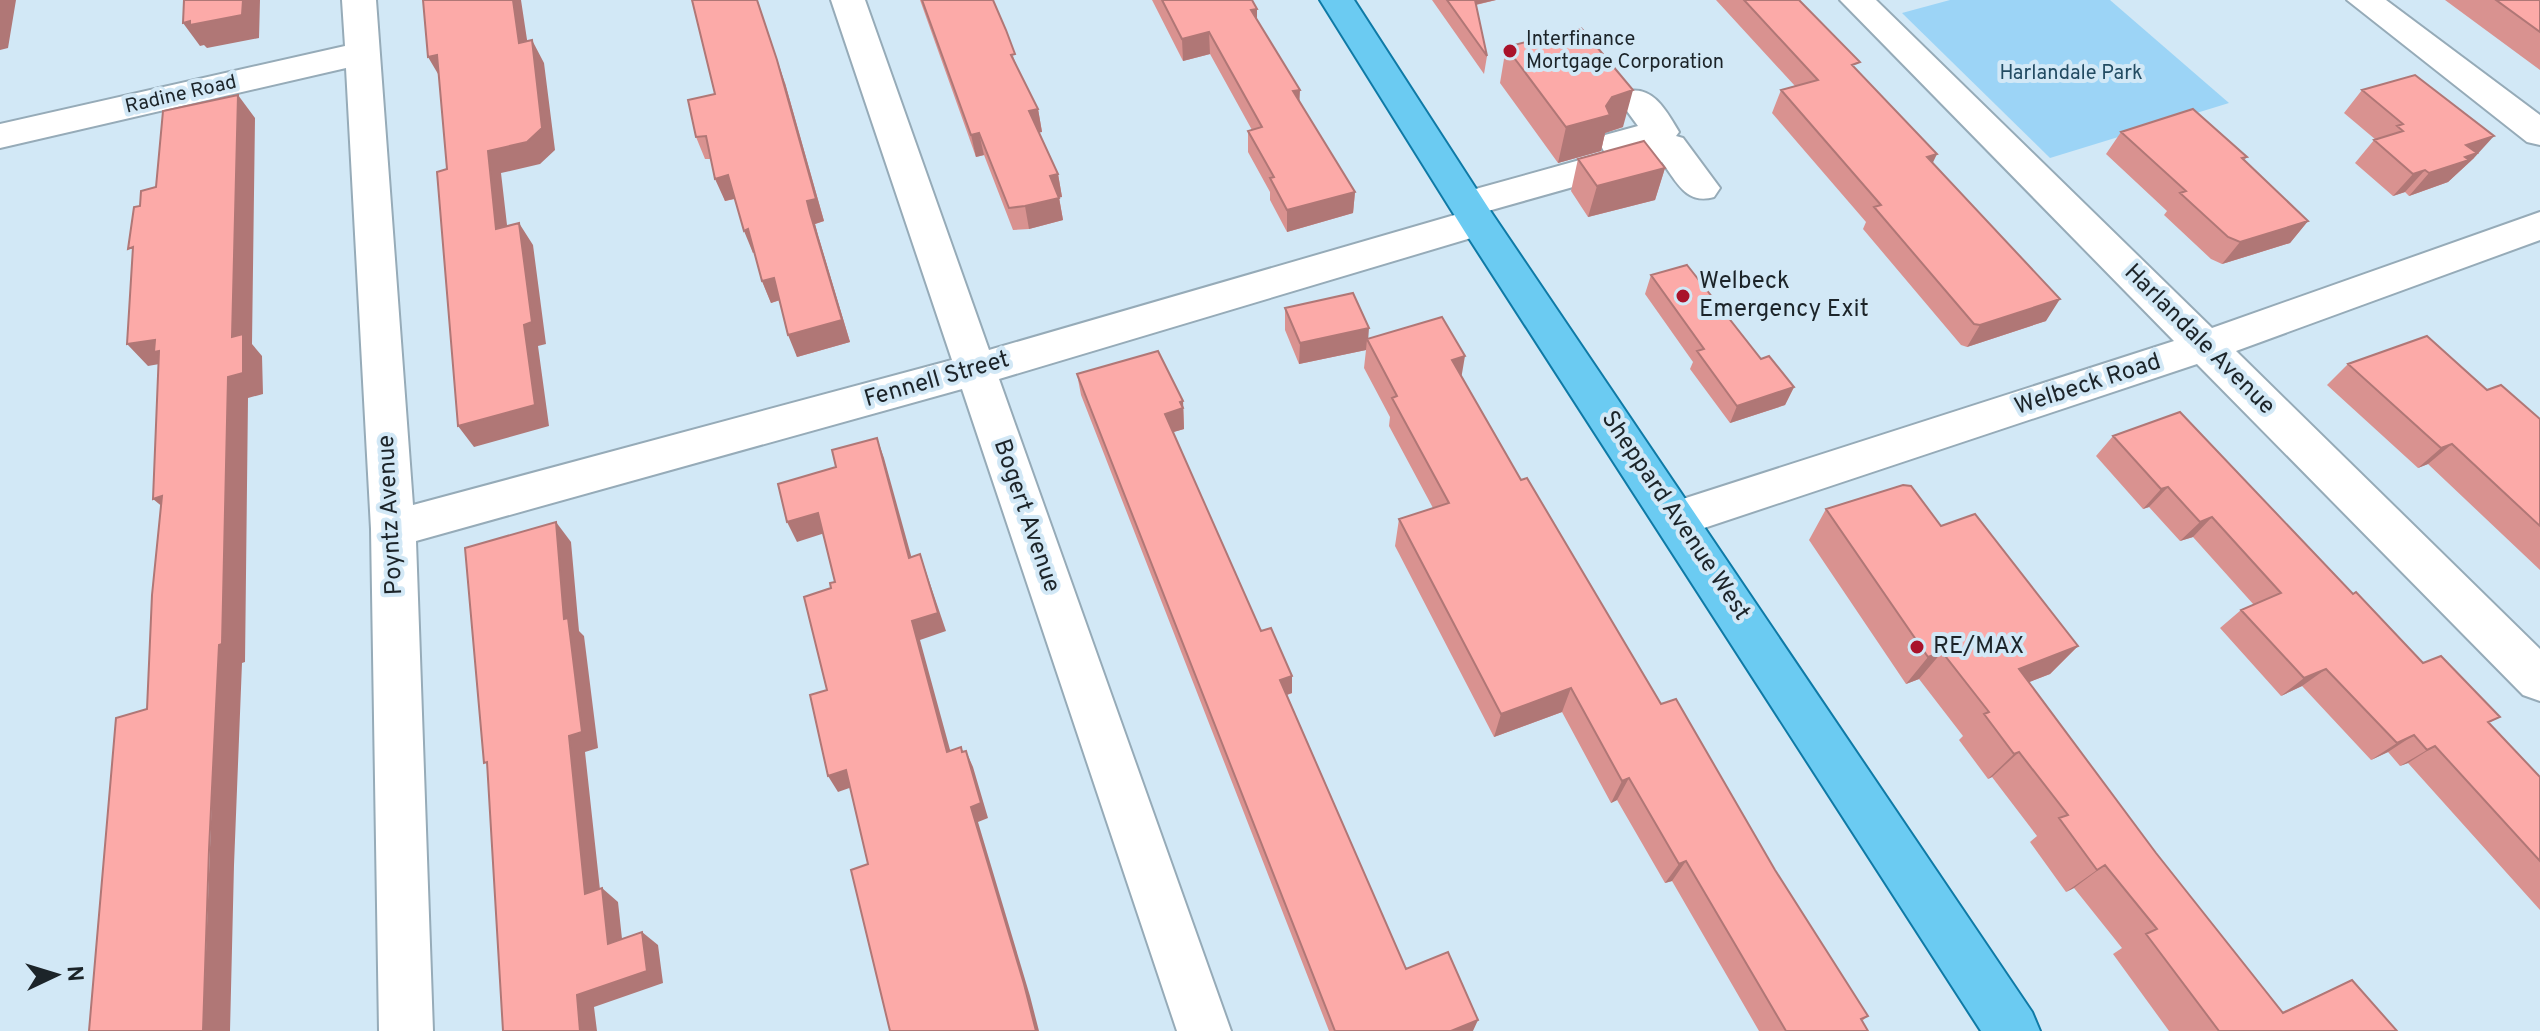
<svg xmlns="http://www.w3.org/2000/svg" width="2540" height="1031" font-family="Overpass,sans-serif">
<rect width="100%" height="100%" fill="#d2e8f6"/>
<path fill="#9cd4f6" d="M1950,0H2110L2229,103L2050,158L1902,13Z"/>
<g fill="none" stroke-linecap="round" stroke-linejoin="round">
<g stroke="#96abb8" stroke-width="4">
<path id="minor" d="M342,0H376L413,505L952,360L831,0H865L989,350L1458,214L1448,204L1454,195L1605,153L1600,144L1605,135L1638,126L1619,100L1625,92C1652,84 1666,110 1679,132L1676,136L1683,138L1720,188L1714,197C1686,205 1677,182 1662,162L1488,211L1497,222L1491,232L999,379L1231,1031H1177L962,389L416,541L433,1031H379L371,529L346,68L0,148V124L345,46Z
M1840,0H1876L2212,328L2540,212V240L2236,351L2540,649V701L2523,695L2197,364L1677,537L1661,532L1655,519L1661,506L2174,341Z
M2347,0H2386L2540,115V145L2527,142Z"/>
</g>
<g stroke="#0f7aa6" stroke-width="4">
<path id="major" d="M1320,0H1354L1491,212L2032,1012L2040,1031H1981L1465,232Z"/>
</g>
<use href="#minor" fill="#fff" fill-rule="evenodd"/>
<use href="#major" fill="#6bcbf2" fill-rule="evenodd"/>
</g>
<path fill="#d99290" d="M920,0H993L1017,67L1038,109L1042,132H1039L1058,174L1062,197H1059L1063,220L1029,229L1013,230L984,155L976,157Z
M1152,0H1252L1257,9V19L1299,102L1355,192L1353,213L1287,232L1270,200V192L1248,152V131L1252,130L1210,54L1183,61Z
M1432,0H1496L1476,5L1487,56L1484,74Z
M1716,0H1799L1933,163L2046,321L1967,347L1961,345L1863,229L1866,222L1772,113L1781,90L1795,86Z
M2445,0H2540V70Z
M1506,47L1623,127L1605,133L1601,151L1558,163L1500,83Z
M785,83L824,221L815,224L818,235L850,342L797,357L780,300L771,303L762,281L754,252L753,253L735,199L725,201L711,159H705L696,137Z
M2362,90L2474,158L2448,182L2409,196L2405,192L2393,196L2355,163L2374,140H2376L2344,113Z
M2121,132L2247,157L2244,160L2308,221L2290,243L2222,264L2211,259L2164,215L2167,211L2106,154Z
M1578,159L1665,168L1655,200L1588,217L1571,191Z
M1651,275L1761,359L1794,387L1785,405L1730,423L1690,369L1693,362L1645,294Z
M1285,308L1368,338L1461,376L1521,480L1661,704L1775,870L1868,1016L1862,1021L1868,1031H1759L1672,881L1665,883L1617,800L1611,803L1562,712L1494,737L1395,546L1399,519L1433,508L1389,426L1390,417L1364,368L1366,350L1299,364L1285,330Z
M2348,364L2487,390L2540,419V570L2428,464L2418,468L2327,385Z
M1077,374L1183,401L1184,429L1173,432L1261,631L1292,693L1287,695L1406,969L1473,1031H1329L1081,395Z
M2113,436L2353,594L2423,663L2500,717L2489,723L2540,777V910L2408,763L2400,766L2388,752L2371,760L2302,686L2281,696L2220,628L2241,610L2254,605L2193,537L2180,541L2149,507L2143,509L2096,456Z
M1826,509L1941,526L2078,646L2050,674L2029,682L2156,853L2282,1012L2352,980L2397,1031H2169L2113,954L2122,948L2074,888L2066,892L2030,842L2037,836L1992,777L1988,779L1959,740L1963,736L1919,679L1906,684L1809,540Z"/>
<path fill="#b07776" d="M0,0H16L8,48L0,50Z
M243,0H260L259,38L207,48L204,45L200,46L183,23Z
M513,0H521L531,66L519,43Z
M757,0L785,83L824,221L815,224L818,235L850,342L797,357L788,335Z
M1471,0H1496L1470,6Z
M1257,9V30L1251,10Z
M1209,32L1210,54L1183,61L1182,39Z
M532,40L544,63L555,150L540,164L501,173L510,251L496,229L488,151Z
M437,55L441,79L428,57Z
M1300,90L1299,111L1293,91Z
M1633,90L1623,127L1605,133L1601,151L1558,163L1566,127L1606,106L1612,97Z
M238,95L255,118L252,344L262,356L263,394L248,398L245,662L242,663L234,865L230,1031H203L228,377L232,337Z
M1038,109L1042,132L1033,134L1029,111Z
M979,133L984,155L976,157L971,135Z
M2494,136L2474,158L2448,182L2409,196L2429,173L2466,145Z
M1937,154L1926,177L1927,157Z
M1665,168L1655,200L1588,217L1597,186Z
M2425,170L2405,192L2393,196L2413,174Z
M1058,174L1062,197L1054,199L1050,176Z
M728,175L737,198L725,201L715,179Z
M1355,192L1353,213L1287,232V210Z
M1059,198L1063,220L1029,229L1025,206Z
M2308,221L2290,243L2222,264L2240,242Z
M519,223L533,245L546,344L538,346L549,426L474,447L458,426L524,325Z
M748,229L757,251L753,253L744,231Z
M774,278L783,299L771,303L762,281Z
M2060,299L2046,321L1967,347L1980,325Z
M1369,328L1368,342L1367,339L1366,350L1299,364L1300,343Z
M155,340L165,363L148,366L127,344Z
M1465,356L1460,385L1452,360Z
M1794,387L1785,405L1730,423L1737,406Z
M1183,401L1184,429L1167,434L1165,414L1180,402Z
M877,438L884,458L917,577L909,558Z
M2452,444L2428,464L2418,468L2441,448Z
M2168,487L2149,507L2143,509L2161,489Z
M162,496L176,518L153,499Z
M818,513L828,532L797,542L787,522Z
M2212,517L2193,537L2180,541L2200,522Z
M556,522L571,542L579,631L584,636L598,748L585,752L602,908L585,894L569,736L564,619Z
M920,554L946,631L920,640L955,768L947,752L912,621Z
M2078,646L2050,674L1994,696L2019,669Z
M1942,652L1919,679L1906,684L1928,657Z
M2326,669L2302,686L2281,696L2304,678Z
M1292,676V693L1280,697V680Z
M1571,688L1562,712L1494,737L1501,714Z
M2414,735L2388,752L2371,760L2397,743Z
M2435,746L2408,763L2400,766L2427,750Z
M966,751L973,767L988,818L978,822L1030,996L1039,1031H1036L971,807Z
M2019,752L1992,777L1988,779L2014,754Z
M846,770L855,786L838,792L828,776Z
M1629,778L1617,800L1611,803L1622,781Z
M1686,861L1672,881L1665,883L1679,864Z
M2105,865L2074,888L2066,892L2097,870Z
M602,888L618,902L624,957L608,944Z
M642,932L658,945L663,983L594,1007L597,1031H580L577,995Z
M1478,1020L1473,1031H1451Z"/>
<path fill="#fcaaa8" stroke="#b07776" stroke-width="2" d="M184,0H243L242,15L190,25V21L183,23Z
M423,0H513L519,43L532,40L542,128L527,142L488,151L496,229L519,223L532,322L524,325L535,405L458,426L437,172L447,169L437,55L428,57Z
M692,0H757L777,60L816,199L807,201L810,213L842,320L788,335L774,278L762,281L748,229L744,231L728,175L715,179L706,136L696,137L688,100L715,94Z
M922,0H993L1006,30L1015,54L1011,55L1038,109L1029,111L1058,174L1050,176L1059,198L1025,206L1009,208L979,133L971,135Z
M1162,0H1252L1257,9L1251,10L1300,90L1293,91L1355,192L1287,210L1270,178L1274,177L1248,131L1262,127L1209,32L1182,39Z
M1447,0H1475L1487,56Z
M1744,0H1799L1860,62L1852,65L1937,154L1927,157L2060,299L1980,325L1974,324L1874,207L1881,205L1781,90L1818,80Z
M2496,0H2540V32Z
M1581,28L1633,90L1612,97L1606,106L1610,115L1566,127L1506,47Z
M2415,75L2494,136L2466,145L2477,153L2465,157L2469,160L2429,173L2425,170L2413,174L2374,140L2403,131L2397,126L2403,124L2362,90Z
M238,95L232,337L243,334V373L228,377L222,644L219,645L209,850L203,1031H89L116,718L147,709L152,595L162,496L153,499L159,351L154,352L155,340L127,344L133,247L128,249L134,207L140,206L141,191L156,187L163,111Z
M2193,109L2247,157L2242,158L2308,221L2240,242L2228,237L2180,193L2186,191L2121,132Z
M1644,141L1665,168L1597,186L1578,159Z
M1687,265L1761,359L1769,356L1794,387L1737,406L1697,351L1704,349L1651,275Z
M1353,293L1369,328L1300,343L1285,308Z
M1442,317L1465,356L1452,360L1521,480L1527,478L1661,704L1676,699L1775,870L1868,1016L1861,1019L1868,1031H1786L1686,861L1679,864L1629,778L1622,781L1571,688L1501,714L1399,519L1449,503L1392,398L1397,396L1367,339Z
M2427,336L2487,390L2501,385L2540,419V526L2452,444L2441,448L2348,364Z
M1158,351L1183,401L1180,402L1183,408L1165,414L1261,631L1271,628L1292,676L1280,680L1406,969L1448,952L1478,1020L1451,1031H1335L1077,374Z
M2180,412L2353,594L2356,592L2423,663L2441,656L2500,717L2488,722L2540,777V861L2435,746L2427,750L2414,735L2397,743L2326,669L2304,678L2241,610L2281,593L2212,517L2200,522L2168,487L2161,489L2113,436Z
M877,438L909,558L920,554L938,613L912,621L947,752L961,747L962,752L966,751L981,803L971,807L1024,984L1036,1031H890L851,870L868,864L846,770L828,776L810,695L827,690L804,597L831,588L830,583L835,582L818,513L787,522L778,484L836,467L832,450Z
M1903,485L1911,486L1941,526L1975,514L2078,646L2019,669L2156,853L2283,1013L2352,980L2397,1031H2219L2146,934L2157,929L2105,865L2097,870L2059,818L2068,815L2019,752L2014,754L1984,714L1989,712L1942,652L1928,657L1826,509Z
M556,522L564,619L568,618L582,732L569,736L585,894L602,888L608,944L642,932L647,971L577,995L580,1031H503L487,762L484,763L465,548Z"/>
<g fill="#a9122a" stroke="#d2e8f6" stroke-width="3">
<circle cx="1510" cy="51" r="8"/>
<circle cx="1683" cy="296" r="8"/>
<circle cx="1917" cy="647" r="8"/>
</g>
<g text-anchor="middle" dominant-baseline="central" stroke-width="8" stroke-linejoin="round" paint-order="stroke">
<g font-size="20" fill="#1c2429" stroke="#d2e8f6" text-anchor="start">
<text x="1526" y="40">Interfinance<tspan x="1526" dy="23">Mortgage Corporation</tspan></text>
</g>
<g font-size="20" fill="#224b62" stroke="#d2e8f6">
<text x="2071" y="74">Harlandale Park</text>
</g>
<g font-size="20" fill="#1c2429" stroke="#d2e8f6">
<text transform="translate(181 95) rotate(-13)">Radine Road</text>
</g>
<g font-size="24" fill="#1c2429" stroke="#d2e8f6" text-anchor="start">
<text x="1699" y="282">Welbeck<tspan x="1699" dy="28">Emergency Exit</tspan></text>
<text x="1933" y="647">RE/MAX</text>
</g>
<g font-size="24" fill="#1c2429" stroke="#d2e8f6">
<text transform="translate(2199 340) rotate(45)">Harlandale Avenue</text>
<text transform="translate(937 380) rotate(-16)">Fennell Street</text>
<text transform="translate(2088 385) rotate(-18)">Welbeck Road</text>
<text transform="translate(391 515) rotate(-93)">Poyntz Avenue</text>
<text transform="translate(1026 516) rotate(71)">Bogert Avenue</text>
<text transform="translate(1675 516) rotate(56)">Sheppard Avenue West</text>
</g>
</g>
<g transform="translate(56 975) rotate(86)" stroke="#d2e8f6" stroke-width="6" paint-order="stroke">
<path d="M0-6L14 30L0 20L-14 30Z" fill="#1c2429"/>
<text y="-12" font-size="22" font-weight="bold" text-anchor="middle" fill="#1c2429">N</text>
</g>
</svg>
